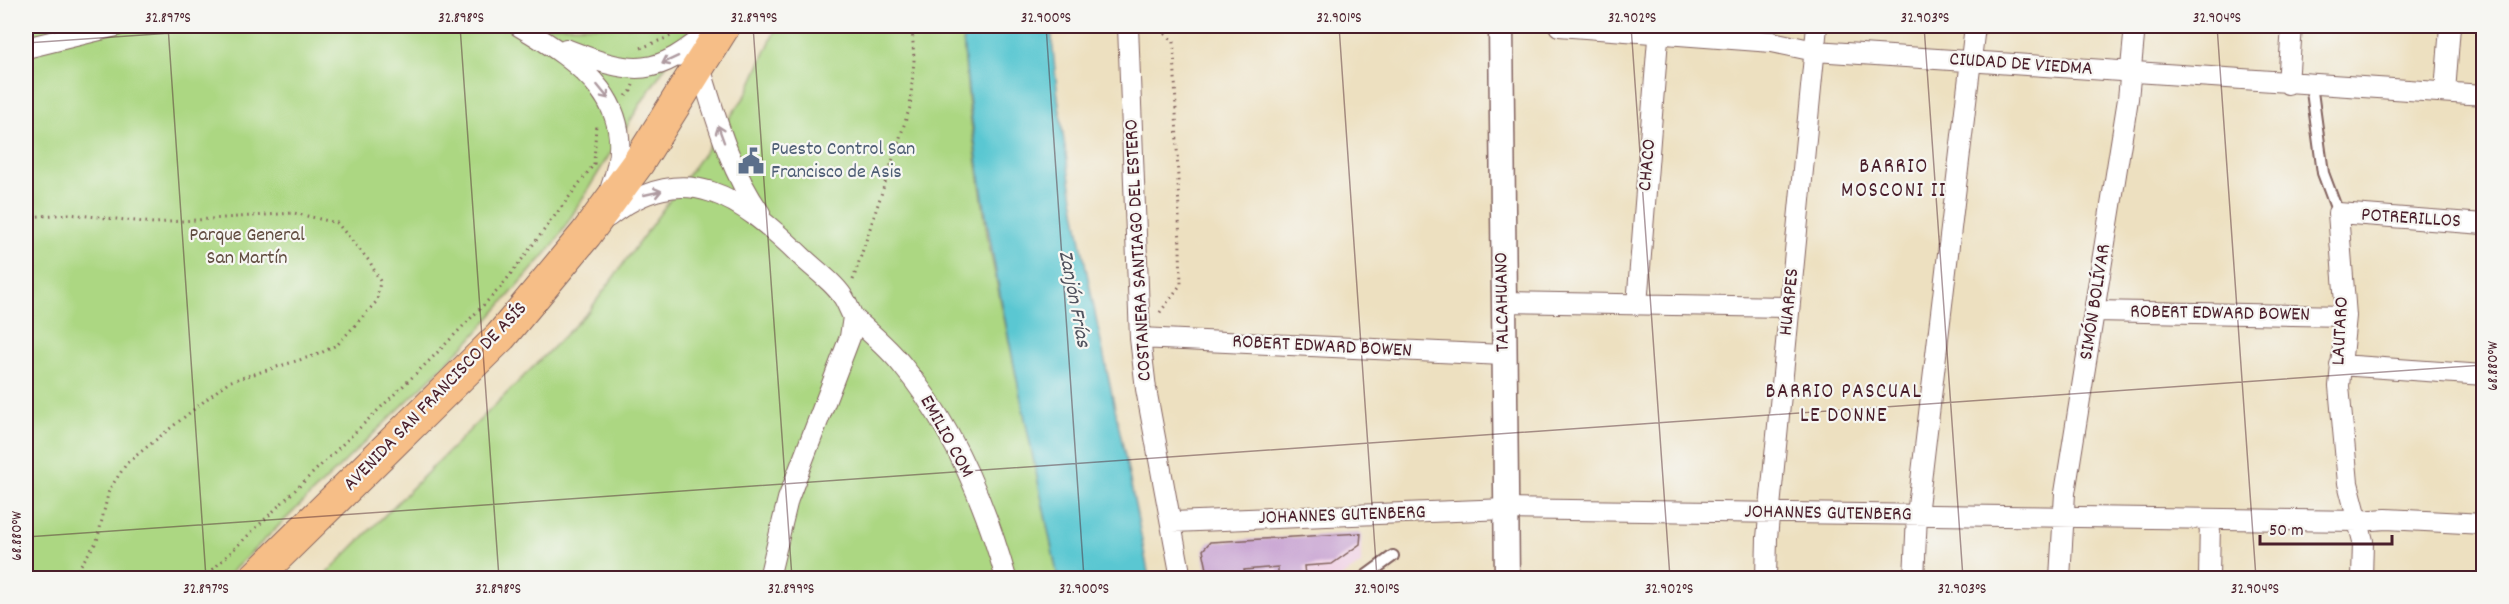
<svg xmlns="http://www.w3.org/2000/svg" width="2509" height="604" font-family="Dekko,sans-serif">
<rect width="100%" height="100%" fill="#f6f6f2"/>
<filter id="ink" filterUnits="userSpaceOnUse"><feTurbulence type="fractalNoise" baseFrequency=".0167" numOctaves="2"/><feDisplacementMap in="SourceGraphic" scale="12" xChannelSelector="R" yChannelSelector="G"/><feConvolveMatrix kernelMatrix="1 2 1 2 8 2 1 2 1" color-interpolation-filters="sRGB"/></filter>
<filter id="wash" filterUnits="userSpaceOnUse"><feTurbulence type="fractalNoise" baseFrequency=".008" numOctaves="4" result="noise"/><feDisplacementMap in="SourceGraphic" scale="24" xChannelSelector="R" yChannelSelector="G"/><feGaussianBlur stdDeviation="1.35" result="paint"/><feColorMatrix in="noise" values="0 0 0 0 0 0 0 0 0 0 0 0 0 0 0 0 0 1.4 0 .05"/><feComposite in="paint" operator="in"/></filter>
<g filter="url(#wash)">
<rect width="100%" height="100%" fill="#ede0c0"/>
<path fill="#f0d0e5" d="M1361,533V564L1340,578H1209Z"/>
<path fill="#acd782" stroke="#7b7b56" stroke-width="1.5" d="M26,26H692L643,100L555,243L471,339L225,578H26Z
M777,26H962L969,108L988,240L1058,578H322L589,311L746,95Z"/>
<path fill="#5ac7d2" stroke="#52737e" stroke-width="1.5" d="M962,26H1051C1065,213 1116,394 1149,578H1058C1021,394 977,213 962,26Z"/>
<g id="blocks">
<path fill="#c8a3d2" d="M1361,533L1360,544L1332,564L1304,566L1305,575L1278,576V567L1244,570L1245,579H1209L1203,550L1210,542Z"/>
</g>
</g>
<g filter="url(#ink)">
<use href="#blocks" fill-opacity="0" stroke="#83635f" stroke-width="1.5"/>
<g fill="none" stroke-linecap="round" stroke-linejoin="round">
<g stroke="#83635f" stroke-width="14">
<path id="service" d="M2311,84L2323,173L2338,213
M1363,578L1393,556"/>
</g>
<g stroke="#83635f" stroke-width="22">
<path id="minor" d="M519,26C582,63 642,105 611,187
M1128,26L1140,338L1146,389L1181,578
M1559,26L1772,42L1815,51L2484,95
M26,48L116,26
M566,49C635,76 655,78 713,29
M700,67C716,118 729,169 760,213
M2288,84L2292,26
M2445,92L2450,26
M608,217C686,156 741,198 801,256C814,269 838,285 846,302L853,317L850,337L788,499L769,578
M1502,302L1789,307
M1637,305L1659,26
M2095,311L2346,316
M853,317C869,332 888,347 902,365C952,425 985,504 1006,578
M1140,338L1503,355
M2340,365L2484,375
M1173,522L1506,509L2359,521L2386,519L2484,524
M1766,578L1767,538L1817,26
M1914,578L1917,515L1975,26
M2060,578L2065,493L2128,99L2135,26
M2209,578L2210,519
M2362,578L2363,541L2348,483L2339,386L2346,316L2338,213L2484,224"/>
</g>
<g stroke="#83635f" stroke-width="27">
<path id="tertiary" d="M1501,26L1507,578"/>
</g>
<g stroke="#83635f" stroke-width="34">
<path id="primary" d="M255,578L501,336L586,234L638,163L724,26"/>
</g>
<path stroke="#83635f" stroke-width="3" stroke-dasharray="1.5 4.5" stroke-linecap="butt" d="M1156,26L1174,42L1181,284L1158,315
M641,48L671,36
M626,96L631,91L633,85
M26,217L69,214L154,223L294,213L337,223L370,262L380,281L377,301L338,344L319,354L228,382L127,463L109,490L97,541L72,578
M853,280L910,107L914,60L912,26
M204,578L432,358L501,287L594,164L596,124"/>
<use href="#service" stroke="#fff" stroke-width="10"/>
<use href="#minor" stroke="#fff" stroke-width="20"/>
<use href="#tertiary" stroke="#fff" stroke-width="24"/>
<use href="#primary" stroke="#f6be87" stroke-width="32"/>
</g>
<defs><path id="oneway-shaft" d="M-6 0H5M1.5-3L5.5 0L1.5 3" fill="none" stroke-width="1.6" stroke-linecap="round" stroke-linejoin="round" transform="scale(1.5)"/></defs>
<g stroke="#ae9aa0">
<use href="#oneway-shaft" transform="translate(670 60) rotate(155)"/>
<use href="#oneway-shaft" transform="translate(603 92) rotate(51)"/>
<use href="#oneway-shaft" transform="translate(721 134) rotate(-110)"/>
<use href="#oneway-shaft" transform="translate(653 193) rotate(-13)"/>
</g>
</g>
<path fill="none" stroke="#4a1f2b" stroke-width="1.5" stroke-opacity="0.45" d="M168,26L206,578M460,26L499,578M753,26L792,578M1046,26L1084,578M1339,26L1377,578M1631,26L1670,578M1924,26L1963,578M2217,26L2256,578M26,43L275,26M26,537L2484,365"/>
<defs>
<g id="civic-bare" transform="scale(2.07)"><path d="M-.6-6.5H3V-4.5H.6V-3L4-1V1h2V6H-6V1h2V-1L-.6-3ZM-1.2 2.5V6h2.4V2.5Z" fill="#5c6f8a" stroke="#f6f6f2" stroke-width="2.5" paint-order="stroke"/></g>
</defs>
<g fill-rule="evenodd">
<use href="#civic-bare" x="751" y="161"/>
</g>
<g text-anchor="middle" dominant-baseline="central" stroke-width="4.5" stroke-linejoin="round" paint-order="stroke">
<g font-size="20" fill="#4a1f2b" stroke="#f6f6f2">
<text transform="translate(2021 65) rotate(4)">CIUDAD DE VIEDMA</text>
<text transform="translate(1648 165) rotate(-85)">CHACO</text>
<text transform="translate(2411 219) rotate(4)">POTRERILLOS</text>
<text transform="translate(1139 250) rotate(-93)">COSTANERA SANTIAGO DEL ESTERO</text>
<text transform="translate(1503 302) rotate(-91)">TALCAHUANO</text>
<text transform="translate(1790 302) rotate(-84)">HUARPES</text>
<text transform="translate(2096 302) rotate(-81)">SIMÓN BOLÍVAR</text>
<text transform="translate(2220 314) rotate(1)">ROBERT EDWARD BOWEN</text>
<text transform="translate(2341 331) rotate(-87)">LAUTARO</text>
<text transform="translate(1322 347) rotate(3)">ROBERT EDWARD BOWEN</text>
<text transform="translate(436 397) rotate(-46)">AVENIDA SAN FRANCISCO DE ASÍS</text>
<text transform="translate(946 437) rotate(61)">EMILIO COM</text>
<text transform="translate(1828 514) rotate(1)">JOHANNES GUTENBERG</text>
<text transform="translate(1342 516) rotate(-2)">JOHANNES GUTENBERG</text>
</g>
<g font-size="20" fill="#4e5e75" stroke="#f6f6f2" text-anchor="start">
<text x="771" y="150">Puesto Control San<tspan x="771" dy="23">Francisco de Asis</tspan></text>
</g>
<g font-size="20" fill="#624d41" stroke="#f6f6f2">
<text x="247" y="236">Parque General<tspan x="247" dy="23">San Martín</tspan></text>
</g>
<g font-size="21" letter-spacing="1.5" fill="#4a1f2b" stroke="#f6f6f2">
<text x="1894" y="168">BARRIO<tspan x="1894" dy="24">MOSCONI II</tspan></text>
<text x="1844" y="393">BARRIO PASCUAL<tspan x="1844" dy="24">LE DONNE</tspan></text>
</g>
<g font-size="21" font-style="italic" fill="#4f515d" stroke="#f6f6f2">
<text transform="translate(1073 299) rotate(79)">Zanjón Frías</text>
</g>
</g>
<rect width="2509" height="604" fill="none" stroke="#f6f6f2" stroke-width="66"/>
<path d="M2260 535v9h132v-9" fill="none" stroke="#4a1f2b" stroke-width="3"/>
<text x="2269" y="535" font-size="18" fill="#4a1f2b" stroke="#f6f6f2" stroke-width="4.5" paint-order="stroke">50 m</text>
<rect x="33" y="33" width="2443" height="538" fill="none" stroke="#4a1f2b" stroke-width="2"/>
<g font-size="15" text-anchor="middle" fill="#4a1f2b">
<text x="168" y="22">32.897°S</text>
<text x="461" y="22">32.898°S</text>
<text x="754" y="22">32.899°S</text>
<text x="1046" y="22">32.900°S</text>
<text x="1339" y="22">32.901°S</text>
<text x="1632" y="22">32.902°S</text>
<text x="1925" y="22">32.903°S</text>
<text x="2217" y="22">32.904°S</text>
<text transform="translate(2492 366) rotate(-90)" y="5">68.880°W</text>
<text transform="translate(16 536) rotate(-90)" y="5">68.880°W</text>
<text x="206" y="593">32.897°S</text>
<text x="498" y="593">32.898°S</text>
<text x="791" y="593">32.899°S</text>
<text x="1084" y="593">32.900°S</text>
<text x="1377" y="593">32.901°S</text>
<text x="1669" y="593">32.902°S</text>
<text x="1962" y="593">32.903°S</text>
<text x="2255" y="593">32.904°S</text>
</g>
</svg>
